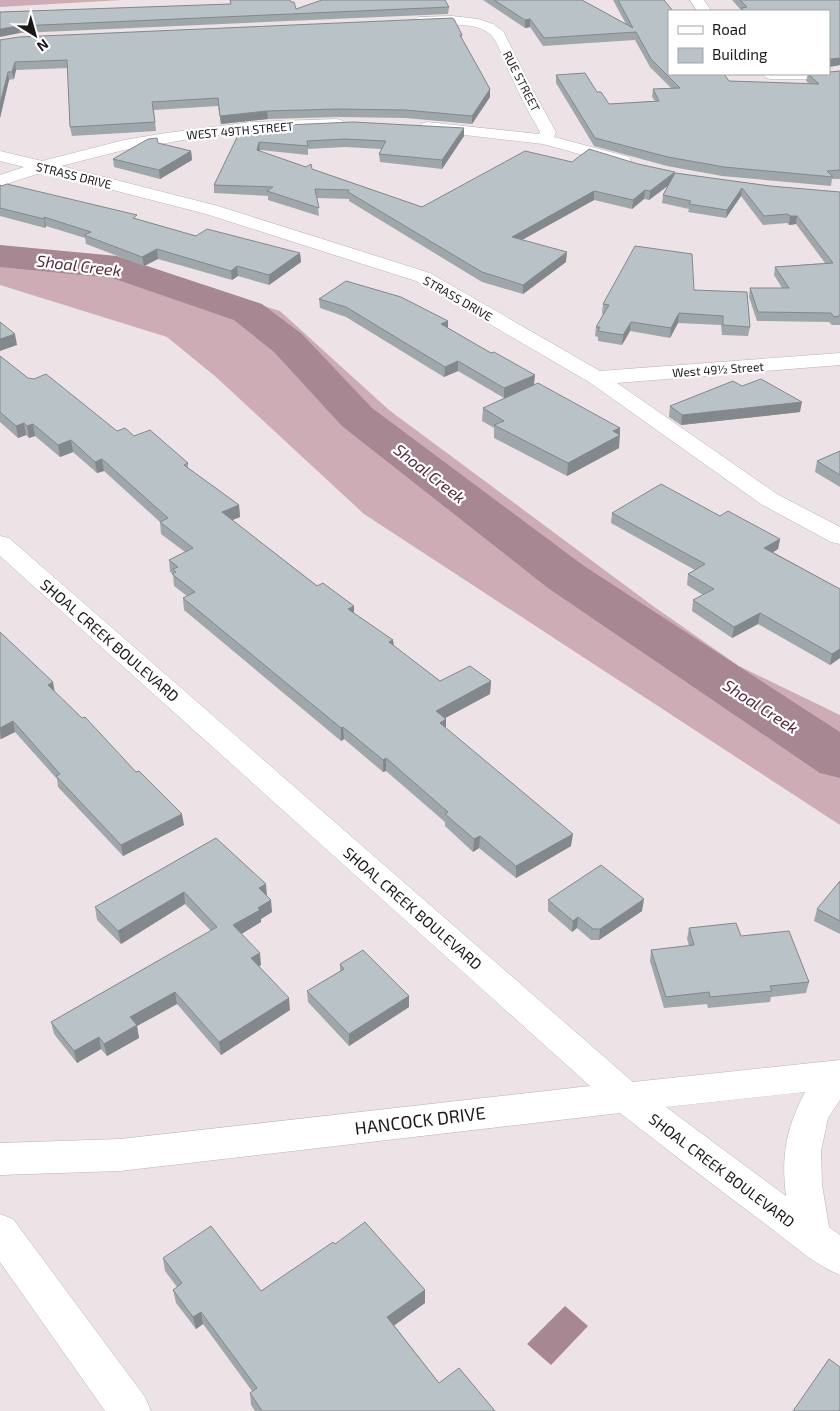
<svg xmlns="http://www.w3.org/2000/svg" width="840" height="1411" font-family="'Exo 2',sans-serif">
<rect width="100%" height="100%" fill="#ede3e6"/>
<path fill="#cdacb6" d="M0,0H122L0,7Z
M0,245L91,259L130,263L280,311L389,410L653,606L739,666L840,715V825L364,514L216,377L167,337L0,285Z"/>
<path fill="#a78791" d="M565,1306L588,1326L551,1365L527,1344Z"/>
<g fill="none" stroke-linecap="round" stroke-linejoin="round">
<path fill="#a78791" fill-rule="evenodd" d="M0,245L117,256L262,304L302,334L372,408L584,566L840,732V778L820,773L548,588L342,426L274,352L234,320L112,278L0,267Z"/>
<g stroke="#bbb1b4" stroke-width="1">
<path id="minor" d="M690,0H704L711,11H697Z
M452,16L478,19L493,24L503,31L532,89L556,132L554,137L629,157L631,161L629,165L623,166L543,144L421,130L419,127L421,124L427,122L539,134L540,132C529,113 519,94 510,74C505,64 499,44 492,36C474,15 421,32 412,21L419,17Z
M762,74H817L814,77L809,79H770L765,77Z
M337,119L343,121L345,124L343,127L208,136L124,150L61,166L218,206L430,273L600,371L840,353V365L617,383L777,494L840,527V544L831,542L761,504L589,382L416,281L206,214L43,172L0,186V175L24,167L0,161V151L42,161L124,140L166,133L251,122Z
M0,1214L13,1219L145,1397L151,1411H105L0,1262Z"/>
</g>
<g stroke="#bbb1b4" stroke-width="1">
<path id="tertiary" d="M0,536L9,538L633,1082L840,1060V1100L828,1118L821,1151L822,1185L829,1227L840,1235V1275C813,1264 791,1243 768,1226C718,1189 669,1151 620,1113L120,1171L0,1175V1143L120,1139L590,1086L0,556ZM805,1092C786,1129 781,1155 786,1196L666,1107Z"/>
</g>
<use href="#minor" fill="#fff" fill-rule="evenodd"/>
<use href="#tertiary" fill="#fff" fill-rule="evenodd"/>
</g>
<path fill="#9fa7aa" d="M230,0L291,2L296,9L449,7L448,14L20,33L0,12L230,4Z
M483,0H582L626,24L613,0H664L729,81L810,84L806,81L808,74H829L830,72L840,71V179H832L831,186L722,176L667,166L594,146L556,83V75L597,92L609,104L655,101L652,97L653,89L671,88L650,67L635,40L543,46L530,27L525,28Z
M732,0H840V65L829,67V11H741V10Z
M462,35V39L490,89V97L472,124L405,118L337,117L268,119L221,124L218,106L154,110L156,131L72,136L70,127L68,68L16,70L14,79L9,80L0,118V40Z
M242,127L464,128V136L442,169L380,162L379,154L381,149L345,147L308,149V155L260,150L259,151L422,207L572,162L638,164L675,173L770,186L840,192V325H832L829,322L757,321L749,297L750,288H782L774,275L775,267L825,263L796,224L789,225L787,223L763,225L741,196L726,218L688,212L689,209L662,203L663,195L669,185L649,200L644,199L632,209L594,200L522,240L566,262L523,294L482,282L349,201V199L317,198L319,216L268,200V196L214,193V185Z
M158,143L191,151L192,160L160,179L114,167L113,159Z
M0,185L137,219L196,236L300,253L301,262L269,285L238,276L232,280L158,259L144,266L86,244L85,238L46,226L45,228L0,216Z
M694,290L750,327L748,336L722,335L721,325L678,323L670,338L630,331L622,345L598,341V337L595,336L596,327L603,314H602L603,304Z
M319,299L448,321V328L491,353L534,385L620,428L619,448L567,476L494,438V428L482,421L483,408L504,398L458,371L444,377L346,317L320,308Z
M0,356L28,378L117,431L134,436L188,463V468L239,505L240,517L232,520L354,614L393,640L394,646L440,681H491L490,694L445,718L446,719V728L571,846L516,878L479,848L473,852L445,826V822L386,771L383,772L344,739L341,741L184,610L183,598L187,596L174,586L173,574L170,572L169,560L185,552L161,534L160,522L104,471L97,473L73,452L60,457L35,436L29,438L26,435L18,438L0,422Z
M742,386L800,412L681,425L669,417L670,406Z
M840,451V487L815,472L817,461Z
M612,513L720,516L780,539L778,549L773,552L840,589V658L830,665L758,624L732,638L692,611L693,600L703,595L687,585L688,574L695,570L611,523Z
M0,632L54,691L184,825L123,856L58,787L57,779L15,732L1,739H0Z
M216,838L267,895L272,912L261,919V922L241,934L261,965L259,966L290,1010L221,1055L177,1004L137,1026L139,1038L107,1056L101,1049L77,1063L54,1034L51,1022L211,931L185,904L121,944L97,920L95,907Z
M840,881V934L814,921L817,909Z
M548,900L642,911L599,940H591L577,928L572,932L548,911Z
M689,928L741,936L809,982L806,993L771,997L770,1002L708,1008L707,1004L664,1008L650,961L651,950L689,946L687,939Z
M340,964L409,996V1007L349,1046L308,1002L307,991L340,971Z
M335,1244L425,1290V1303L394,1325L439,1383L495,1411H255L251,1405L250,1393L252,1391L203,1324L196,1329L176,1303L173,1290L177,1287L165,1271L163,1258L261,1291Z"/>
<path fill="#82888b" d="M530,19V27L525,28V20Z
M19,26L20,33L0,37V29Z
M840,58V65L829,67L830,59Z
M15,62L16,70L14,79L12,72Z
M8,72L9,80L0,118V104Z
M490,89V97L472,124V116Z
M267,111L268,119L221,124L220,116Z
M464,128V136L442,169V160Z
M259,142L260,150L258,159L257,150Z
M191,151L192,160L160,179L159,170Z
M675,172L674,181L649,200L650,191Z
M742,188L741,196L726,218L727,210Z
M645,190L644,199L632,209L633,200Z
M594,191V200L511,246L512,237Z
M790,216H797L796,224L789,225Z
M44,217L46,226L45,228L44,219Z
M157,249L158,259L144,266L142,257Z
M567,252L566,262L523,294V285Z
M300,253L301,262L269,285V275Z
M237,266L238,276L232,280L231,271Z
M679,313L678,323L670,338L671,328Z
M448,321V331L441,324Z
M631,322L630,331L622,345L623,335Z
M15,334L17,345L0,351V339Z
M458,361V371L444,377L445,367Z
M535,375L534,385L504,398V388Z
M802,402L800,412L681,425L682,415Z
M24,423L26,435L18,438L16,426Z
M33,424L35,436L29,438L27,426Z
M620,428L619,448L567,476L568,463L613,431Z
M71,440L73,452L60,457L58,445Z
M102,459L104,471L97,473L95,462Z
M239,505L240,517L223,524L222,512Z
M780,539L778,549L762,559L764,548Z
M354,606V618L348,609Z
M760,613L758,624L732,638L734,627Z
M393,640L394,652L389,642Z
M840,649V658L830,665L832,654Z
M491,681L490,694L436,723V711Z
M53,682L55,693L48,685Z
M446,719V731L440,723Z
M13,721L15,732L1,739L0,728Z
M343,727L344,739L341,741V728Z
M386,758V771L383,772V760Z
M182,814L184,825L123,856L121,845Z
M573,834L571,846L516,878V866Z
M480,836L479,848L473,852L474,839Z
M266,884L267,897L259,888Z
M184,892L185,904L121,944L118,931Z
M644,899L642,911L599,940L600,929Z
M271,900L272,912L261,919V922L235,938L233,925L258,908Z
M578,917L577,928L572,932L573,921Z
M260,953L261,965L252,970L251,958Z
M175,992L177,1004L137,1026L139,1038L107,1056L104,1044L130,1017Z
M409,996V1007L349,1046V1034Z
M289,998L290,1010L221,1055L219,1042Z
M99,1037L101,1049L77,1063L74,1051Z
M425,1290V1303L388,1330L387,1317Z
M201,1312L203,1324L196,1329L193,1317Z"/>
<path fill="#b9c2c6" stroke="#82888b" d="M230,0H290L291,2H294L296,9L322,0H445L449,7L19,26L0,29V12L231,4Z
M494,0H582L633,28L618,0H664L673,11H669V74H724L729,81L819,84L808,74H829V71L830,72L840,71V170L827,171L833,177L724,167L668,157L595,138L556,75L585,73L597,92H601L609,104L659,101L653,89L680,88L651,59L636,32L544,38L530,19L525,20Z
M740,0H840V58L830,59L829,63V11H745L741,8L747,7Z
M452,18L454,19L462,35H460L490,89L472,116L405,110L337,109L267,111L220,116L218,98L152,102L155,122L70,127L67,60L15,62L12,72H8L0,104V40L19,37Z
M353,122L464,128L442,160L379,154L386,141L345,139L307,141L308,146L259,142L257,150L306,167L311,164L312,169L422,207L525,151L572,162L589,149L638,164L675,172L650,191L645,190L633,200L594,191L512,237L567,252L523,285L482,272L348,192L349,190L315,189L319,208L267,191L273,187L214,185L242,127Z
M157,138L158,143L191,151L159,170L113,159L148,139Z
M675,173L770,186L840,192V316L834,317L831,313L758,312L750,288H789L775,267L833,263L797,216H790L788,214L764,216L742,188L727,210L689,204L691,201L663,195Z
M7,184L137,215L133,218L196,236L207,229L300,253L269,275L237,266L231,271L157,249L142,257L84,235L91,232L44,217V219L0,208V185L2,186Z
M635,246L692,254L694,290L747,292L750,327L723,325V316L679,313L671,328L631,322L623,335L598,331L600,327H596L609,305L603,304Z
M346,281L401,297L448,321L441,324L491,353L494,352L535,375L504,388L458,361L445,367L346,307L319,299Z
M0,322L15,334L0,339Z
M0,356L28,378L34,379L46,374L117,431L125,428L134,436L150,430L188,463L184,465L239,505L222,512L317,586L323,583L354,606L348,609L393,640L389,642L440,681L470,666L491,681L436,711L446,719L440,723L573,834L516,866L480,836L474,839L445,814L448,812L386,758L383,760L343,727L341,728L183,598L195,592L172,574L176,572L173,569L178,567L169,560L193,548L160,522L168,518L102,459L95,462L71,440L58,445L33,424L27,426L24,423L16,426L0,412Z
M761,379L802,402L682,415L670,406L733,381L742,386Z
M538,383L620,428L613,431L620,435L568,463L494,425L504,421L483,408Z
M840,451V475L817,461Z
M661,484L720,516L728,511L780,539L764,548L840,589V649L832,654L760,613L734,627L693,600L714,589L688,574L705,564L612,513Z
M0,632L53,682L48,685L82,718L85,717L136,772L139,771L182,814L121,845L56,776L60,774L13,721L0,728Z
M216,838L266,884L259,888L271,900L258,908L260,910L233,925L260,953L251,958L289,998L219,1042L175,992L130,1017L137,1025L104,1044L99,1037L74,1051L51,1022L217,927L184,892L118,931L95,907Z
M601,865L644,899L600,929H593L578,917L573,921L548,900Z
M840,881V921L817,909Z
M736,923L741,936L789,931L809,982L770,986L772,991L710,997L709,992L666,997L651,950L694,945L689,928Z
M363,950L409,996L349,1034L307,991L344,969L340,964Z
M365,1222L425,1290L387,1317L439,1383L459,1368L495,1411H262L250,1393L257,1388L201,1312L193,1317L173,1290L182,1283L163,1258L211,1226L261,1291L333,1242L335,1244Z
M829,1359L840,1367V1411H793Z"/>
<g text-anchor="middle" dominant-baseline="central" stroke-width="4.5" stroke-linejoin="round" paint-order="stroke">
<g font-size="12" fill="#1c1819" stroke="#fff">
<text transform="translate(522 81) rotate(63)">RUE STREET</text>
<text transform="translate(240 130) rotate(-5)">WEST 49TH STREET</text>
<text transform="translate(74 175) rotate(14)">STRASS DRIVE</text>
<text transform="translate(458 298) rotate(30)">STRASS DRIVE</text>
<text transform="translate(718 369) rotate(-4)">West 49½ Street</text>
</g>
<g font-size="15" fill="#1c1819" stroke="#fff">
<text transform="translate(110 640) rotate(41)">SHOAL CREEK BOULEVARD</text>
<text transform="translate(413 908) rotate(41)">SHOAL CREEK BOULEVARD</text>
<text transform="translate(722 1170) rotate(37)">SHOAL CREEK BOULEVARD</text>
</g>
<g font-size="16" font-style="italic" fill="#562839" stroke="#fff">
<text transform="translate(79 265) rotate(7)">Shoal Creek</text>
<text transform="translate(430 473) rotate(38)">Shoal Creek</text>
<text transform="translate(761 706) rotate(33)">Shoal Creek</text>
</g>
<g font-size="18" fill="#1c1819" stroke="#fff">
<text transform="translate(420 1120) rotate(-7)">HANCOCK DRIVE</text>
</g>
</g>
<rect x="668" y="10" width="162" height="65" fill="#ffffff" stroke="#a4a3a3"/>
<rect x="678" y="26" width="25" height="8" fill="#ffffff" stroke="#a4a3a3"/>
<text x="712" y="35" font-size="15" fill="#1c1819">Road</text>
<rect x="678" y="48" width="25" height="15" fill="#b9c2c6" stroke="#a4a3a3"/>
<text x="712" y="60" font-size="15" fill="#1c1819">Building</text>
<g transform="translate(35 35) rotate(143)" stroke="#ffffff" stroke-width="4" paint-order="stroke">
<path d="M0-4L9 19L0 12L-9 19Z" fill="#1c1819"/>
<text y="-8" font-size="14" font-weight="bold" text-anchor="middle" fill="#1c1819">N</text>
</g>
</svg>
